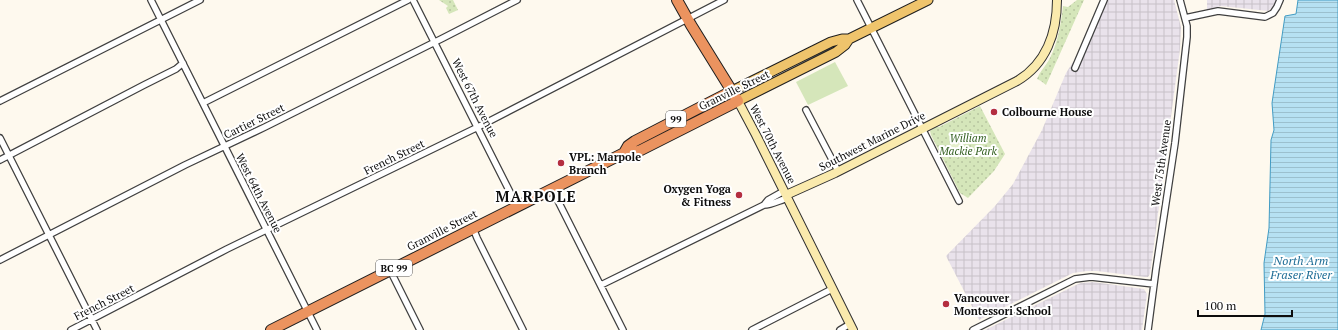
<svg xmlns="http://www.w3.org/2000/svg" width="1338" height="330" font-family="'PT Serif',serif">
<defs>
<pattern id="industrial-grid" width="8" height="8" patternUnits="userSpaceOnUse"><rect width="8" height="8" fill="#e9e2eb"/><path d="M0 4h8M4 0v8" fill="none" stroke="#c7c1c8"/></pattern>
<pattern id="grass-dots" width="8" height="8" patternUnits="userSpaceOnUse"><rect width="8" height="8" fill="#d5e6ba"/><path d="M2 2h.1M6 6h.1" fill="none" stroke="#b6c49f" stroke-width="1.8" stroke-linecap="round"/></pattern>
<pattern id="water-rules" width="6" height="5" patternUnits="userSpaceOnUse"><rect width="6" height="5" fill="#b6e1f2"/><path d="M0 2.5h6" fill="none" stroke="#9bc0ce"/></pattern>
</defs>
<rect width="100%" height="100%" fill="#fef9ee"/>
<path fill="url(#industrial-grid)" d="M1107,0H1174L1181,27L1180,49L1150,274L1148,277H1145L1097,271H1087L1073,273L979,320L946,256L995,206L1013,184L1042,130L1066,73L1073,62L1081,61Z
M1207,0H1277L1275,5L1268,11L1221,6L1207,10Z
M1093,282L1144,289L1147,294L1142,330H985L1076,285L1081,283Z"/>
<path fill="url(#grass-dots)" d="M439,0H453L458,10L449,14L446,8L448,6Z
M1077,0H1084L1046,85L1041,81L1037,79C1040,71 1046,66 1050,58C1058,42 1061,24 1063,6L1068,7Z
M980,106L1005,154L994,171L968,198L960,193L931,135L930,131L935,127H939Z"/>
<path fill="#d5e6ba" d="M835,62L848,86L808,105L796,82Z"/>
<path fill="#e5eecb" d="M952,141L963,145L958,158L947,154Z"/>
<path fill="url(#water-rules)" stroke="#429cc4" d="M1298,0H1338V330H1261L1265,314L1264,263L1269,228L1271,140L1274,130L1272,103L1285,16L1296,14Z"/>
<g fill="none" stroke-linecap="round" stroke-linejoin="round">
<g stroke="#404040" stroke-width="8">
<path id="street" d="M151,0L317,330
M413,0L517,206
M857,0L959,201
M1185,18L1218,11L1265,17L1273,13L1277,7L1280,0
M1075,68L1104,0
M0,101L200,0
M203,103L408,0
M806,110L838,171
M0,138L97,330
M0,160L144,85L176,69L183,63
M552,189L623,330
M764,205C772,205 780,200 788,198
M473,228L477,238L523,330
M0,260L185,165L265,127L443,38L517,0
M390,270L420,330
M601,285L764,205L768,200L784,191
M71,330L227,249L478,127L724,0
M752,330L832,289
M840,330L850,324
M973,330L1075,279L1091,277L1154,284
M1148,330L1156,269L1175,143L1187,37V26L1180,0"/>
</g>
<g stroke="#2f2f2f" stroke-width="10">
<path id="secondary" d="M738,101L756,135L853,330
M786,195L835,173L1017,81C1046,64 1057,33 1057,0"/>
</g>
<g stroke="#1e1e1e" stroke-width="11">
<path id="primary" d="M732,91L831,42L842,39H849L928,0
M738,101L836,52L845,45L849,39"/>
</g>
<g stroke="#1e1e1e" stroke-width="12">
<path id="highway" d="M624,153H632L641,150L738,101L691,25L677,0
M271,330L624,153L628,146L635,141L732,91"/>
</g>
<use href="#street" stroke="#fff" stroke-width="5.5"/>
<use href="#secondary" stroke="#faeaad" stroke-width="8"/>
<use href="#primary" stroke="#efc46c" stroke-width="9"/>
<use href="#highway" stroke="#eb935f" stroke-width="10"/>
</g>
<g fill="#b42e40" stroke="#fff" stroke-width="1.5">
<circle cx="994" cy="112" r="4"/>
<circle cx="561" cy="163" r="4"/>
<circle cx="739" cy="195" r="4"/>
<circle cx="946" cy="304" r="4"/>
</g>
<g text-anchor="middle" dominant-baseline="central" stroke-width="4" stroke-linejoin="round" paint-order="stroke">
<g fill="#fff" stroke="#565656" stroke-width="1">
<rect x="666" y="111" width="20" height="16" rx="3"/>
<rect x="376" y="260" width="36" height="16" rx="3"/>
</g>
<g font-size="10" font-weight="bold" fill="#0d0d0d">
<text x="676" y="119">99</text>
<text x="394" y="268">BC 99</text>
</g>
<g font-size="11" fill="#0d0d0d" stroke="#fff">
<text transform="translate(734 90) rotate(-26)">Granville Street</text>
<text transform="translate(475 98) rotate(63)">West 67th Avenue</text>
<text transform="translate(254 121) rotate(-26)">Cartier Street</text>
<text transform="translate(872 141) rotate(-27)">Southwest Marine Drive</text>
<text transform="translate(773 144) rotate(63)">West 70th Avenue</text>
<text transform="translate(394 157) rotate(-26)">French Street</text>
<text transform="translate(1161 163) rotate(-82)">West 75th Avenue</text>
<text transform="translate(259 193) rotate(63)">West 64th Avenue</text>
<text transform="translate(442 230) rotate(-27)">Granville Street</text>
<text transform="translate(104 302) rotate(-27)">French Street</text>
</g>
<g font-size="11" font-weight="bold" fill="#0d0d0d" stroke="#fff" text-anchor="start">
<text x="1002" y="112">Colbourne House</text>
<text x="569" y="157">VPL: Marpole<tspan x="569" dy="13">Branch</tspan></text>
<text x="731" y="189" text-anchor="end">Oxygen Yoga<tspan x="731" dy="13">&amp; Fitness</tspan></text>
<text x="954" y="298">Vancouver<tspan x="954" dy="13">Montessori School</tspan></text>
</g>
<g font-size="11" font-style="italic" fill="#346022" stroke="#fff">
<text x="968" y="138">William<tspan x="968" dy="13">Mackie Park</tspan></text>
</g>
<g font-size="12" font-style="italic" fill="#1e6d96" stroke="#fff">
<text x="1301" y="260">North Arm<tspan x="1301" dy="14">Fraser River</tspan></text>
</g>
<g font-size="15" font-weight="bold" letter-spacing="1" fill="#0d0d0d" stroke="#fff">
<text x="536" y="196">MARPOLE</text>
</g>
</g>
<path d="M1198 310v6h94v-6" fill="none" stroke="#0d0d0d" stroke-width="2"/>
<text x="1204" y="310" font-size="12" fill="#0d0d0d" stroke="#ffffff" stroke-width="3" paint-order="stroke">100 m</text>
</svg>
